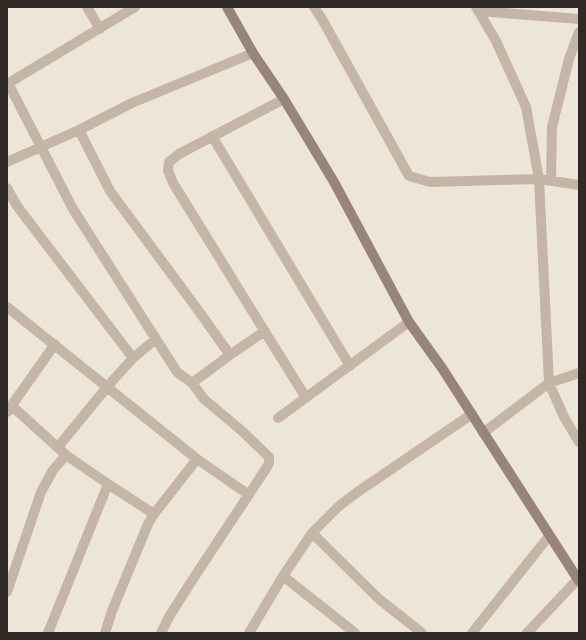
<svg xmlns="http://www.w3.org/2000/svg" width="586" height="640" font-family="'Varela Round',sans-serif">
<rect width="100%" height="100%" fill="#eee5d9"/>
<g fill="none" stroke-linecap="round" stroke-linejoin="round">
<path stroke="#c5b5a7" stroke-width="10" d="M87,7L100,29
M314,7L322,19L409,176L430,182L539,179L579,185
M476,7L496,41L526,107L539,179L549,383L564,417L579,442
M478,11L579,19
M8,83L73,209L177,372L192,383L204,399L242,431L269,457V463L267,467L193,579L169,617L161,633
M7,84L135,7
M284,99L179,154L169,162L168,170L173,183L306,398
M79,130L110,191L198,310L230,355
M212,136L350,366
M7,162L79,130L132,103L253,53
M551,180L552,127L569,59L579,32
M7,188L17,206L133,358
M7,307L197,459L249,495
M192,383L230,355L265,331
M11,405L66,455L108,484L154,514
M7,412L55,344
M278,418L409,322
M483,433L549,383L579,373
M58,447L107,387L133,358L156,339
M312,533L379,599L422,633
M283,576L355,633
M7,592L41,492L53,470L66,455
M48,633L108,484
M105,633L112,611L148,524L154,514L197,459
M249,633L283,576L312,533L339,506L359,491L472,414
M472,633L549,536
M527,633L578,579"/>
<path stroke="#988478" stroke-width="10" d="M227,7L253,53L284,99L334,182L409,322L442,368L579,581"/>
</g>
<rect width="586" height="640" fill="none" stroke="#322a27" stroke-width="16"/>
</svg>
